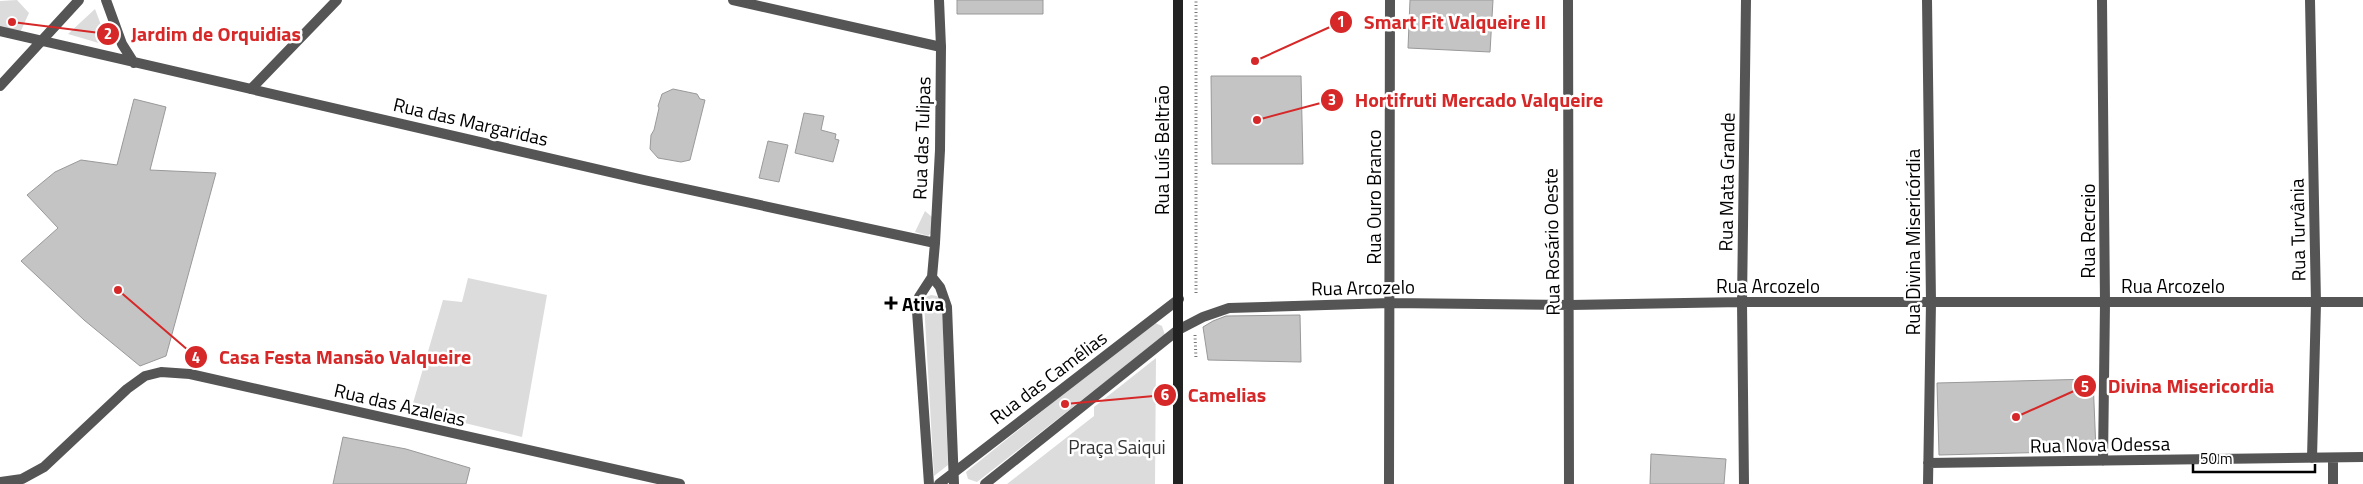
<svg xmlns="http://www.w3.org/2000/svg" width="2363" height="484" font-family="'Titillium Web',sans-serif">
<rect width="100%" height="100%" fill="#fff"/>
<path fill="#dcdcdc" d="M17,0L29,13L19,35L0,31V1Z
M95,9L109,46L68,34Z
M925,211L932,217L933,231L928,236L915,232Z
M468,278L547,295L522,437L411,410L443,300L462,302Z
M931,295L937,296L942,301L948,465L934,476L924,302L926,297Z
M1153,322L1162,326L1165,335L977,482L968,479L966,472Z
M1156,358L1155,484H1007L1094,416V407Z"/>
<path fill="#c4c4c4" stroke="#999" d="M957,0H1043V14H957Z
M1410,0H1493L1490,52L1408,48Z
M1211,76H1301L1303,164H1212Z
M673,89L697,94L700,99L705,100L690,160L681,162L658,158L650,149L651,135L654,130L659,108L658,106L662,94Z
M134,99L166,107L150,170L216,173L166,356L140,366L84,320L21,261L58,228L27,195L55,172L81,160L117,165Z
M804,113L824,116L821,130L836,134L835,139L839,140L833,162L795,153Z
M768,141L788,145L779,182L759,178Z
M1300,315L1301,362L1208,360L1203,327L1213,321L1226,316Z
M2093,379L2096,451L1939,455L1937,383Z
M343,437L406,449L470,468L466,484H333Z
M1651,454L1726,459L1724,484H1650Z"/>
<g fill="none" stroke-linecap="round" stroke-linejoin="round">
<path stroke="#777" stroke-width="3" stroke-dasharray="1 2.5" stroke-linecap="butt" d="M1196,293V0
M1195,335L1196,359"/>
<path stroke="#555" stroke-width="10" d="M733,0L941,47
M1568,0L1569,484
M1927,0L1931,302L1928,484
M2102,0L2105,303L2103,461
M2310,0L2316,303L2312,458
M251,89L337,0
M1178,330L1203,317L1229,308L1390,303L1570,305L1742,302H2363
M1928,463L2363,457
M0,482L22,479L44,467L127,389L145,376L161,372L190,374L680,484
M1389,484L1390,0
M1744,484L1742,302L1746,0
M2333,484V458"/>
<path stroke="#555" stroke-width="10" d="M106,0L122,44L134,63
M0,31L644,180L935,243
M0,86L79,0
M932,277L940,287L947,307L954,484
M929,484L917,311L919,297L932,277L935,243L940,150L941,47L939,0
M939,484L1179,299
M985,484L1178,330"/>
<path stroke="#222" stroke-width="10" d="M1178,0V484"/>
</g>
<path fill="#000" stroke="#fff" stroke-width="2" d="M888.5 295.5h5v5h5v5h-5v5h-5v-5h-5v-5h5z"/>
<g text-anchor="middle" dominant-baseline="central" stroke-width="5" stroke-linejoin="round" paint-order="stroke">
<g font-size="19" fill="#000" stroke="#fff">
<text transform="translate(471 121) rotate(13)">Rua das Margaridas</text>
<text transform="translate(921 138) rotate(-88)">Rua das Tulipas</text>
<text transform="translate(1161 150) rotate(-90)">Rua Luís Beltrão</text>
<text transform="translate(1726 182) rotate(-89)">Rua Mata Grande</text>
<text transform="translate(1373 197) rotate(-90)">Rua Ouro Branco</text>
<text transform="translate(2297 230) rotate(-91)">Rua Turvânia</text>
<text transform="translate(2087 231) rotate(-90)">Rua Recreio</text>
<text transform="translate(1551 242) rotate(-91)">Rua Rosário Oeste</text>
<text transform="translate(1912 242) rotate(-90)">Rua Divina Misericórdia</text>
<text x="1768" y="285">Rua Arcozelo</text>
<text x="2173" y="285">Rua Arcozelo</text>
<text transform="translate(1363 287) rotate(-1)">Rua Arcozelo</text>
<text transform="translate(1048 377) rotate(-37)">Rua das Camélias</text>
<text transform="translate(400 404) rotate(13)">Rua das Azaleias</text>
<text transform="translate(2100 444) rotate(-1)">Rua Nova Odessa</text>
</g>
<g font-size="19" font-weight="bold" fill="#000" stroke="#fff" text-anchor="start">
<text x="902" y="303">Ativa</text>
</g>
<g font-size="19" fill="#333" stroke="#fff">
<text x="1117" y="446">Praça Saiqui</text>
</g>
</g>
<path fill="none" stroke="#d62828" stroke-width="2" d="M1255 61L1341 22M12 22L108 34M1257 120L1332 100M118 290L196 357M2016 417L2085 386M1065 404L1165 395"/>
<g fill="#d62828" stroke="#fff" stroke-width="2">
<circle cx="1255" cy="61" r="5"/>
<circle cx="12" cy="22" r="5"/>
<circle cx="1257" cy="120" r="5"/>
<circle cx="118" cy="290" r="5"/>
<circle cx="2016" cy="417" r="5"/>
<circle cx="1065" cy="404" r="5"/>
<circle cx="1341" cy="22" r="12"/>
<circle cx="108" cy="34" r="12"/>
<circle cx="1332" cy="100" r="12"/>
<circle cx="196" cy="357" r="12"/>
<circle cx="2085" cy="386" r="12"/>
<circle cx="1165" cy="395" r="12"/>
</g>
<g font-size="15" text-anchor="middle" font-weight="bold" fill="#fff">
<text x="1341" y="27">1</text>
<text x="108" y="39">2</text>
<text x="1332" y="105">3</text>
<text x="196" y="363">4</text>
<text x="2085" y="392">5</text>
<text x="1165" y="400">6</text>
</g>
<g font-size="20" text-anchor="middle" font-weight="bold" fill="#d62828" stroke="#fff" stroke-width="5" stroke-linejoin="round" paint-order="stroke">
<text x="1455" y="29">Smart Fit Valqueire II</text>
<text x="216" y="41">Jardim de Orquidias</text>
<text x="1479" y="107">Hortifruti Mercado Valqueire</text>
<text x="345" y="364">Casa Festa Mansão Valqueire</text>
<text x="2191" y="393">Divina Misericordia</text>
<text x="1227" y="402">Camelias</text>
</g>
<path d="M2193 464v8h122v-8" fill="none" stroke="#000000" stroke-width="2.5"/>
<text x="2200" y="464" font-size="15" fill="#000000" stroke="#ffffff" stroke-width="4" paint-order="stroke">50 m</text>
</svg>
